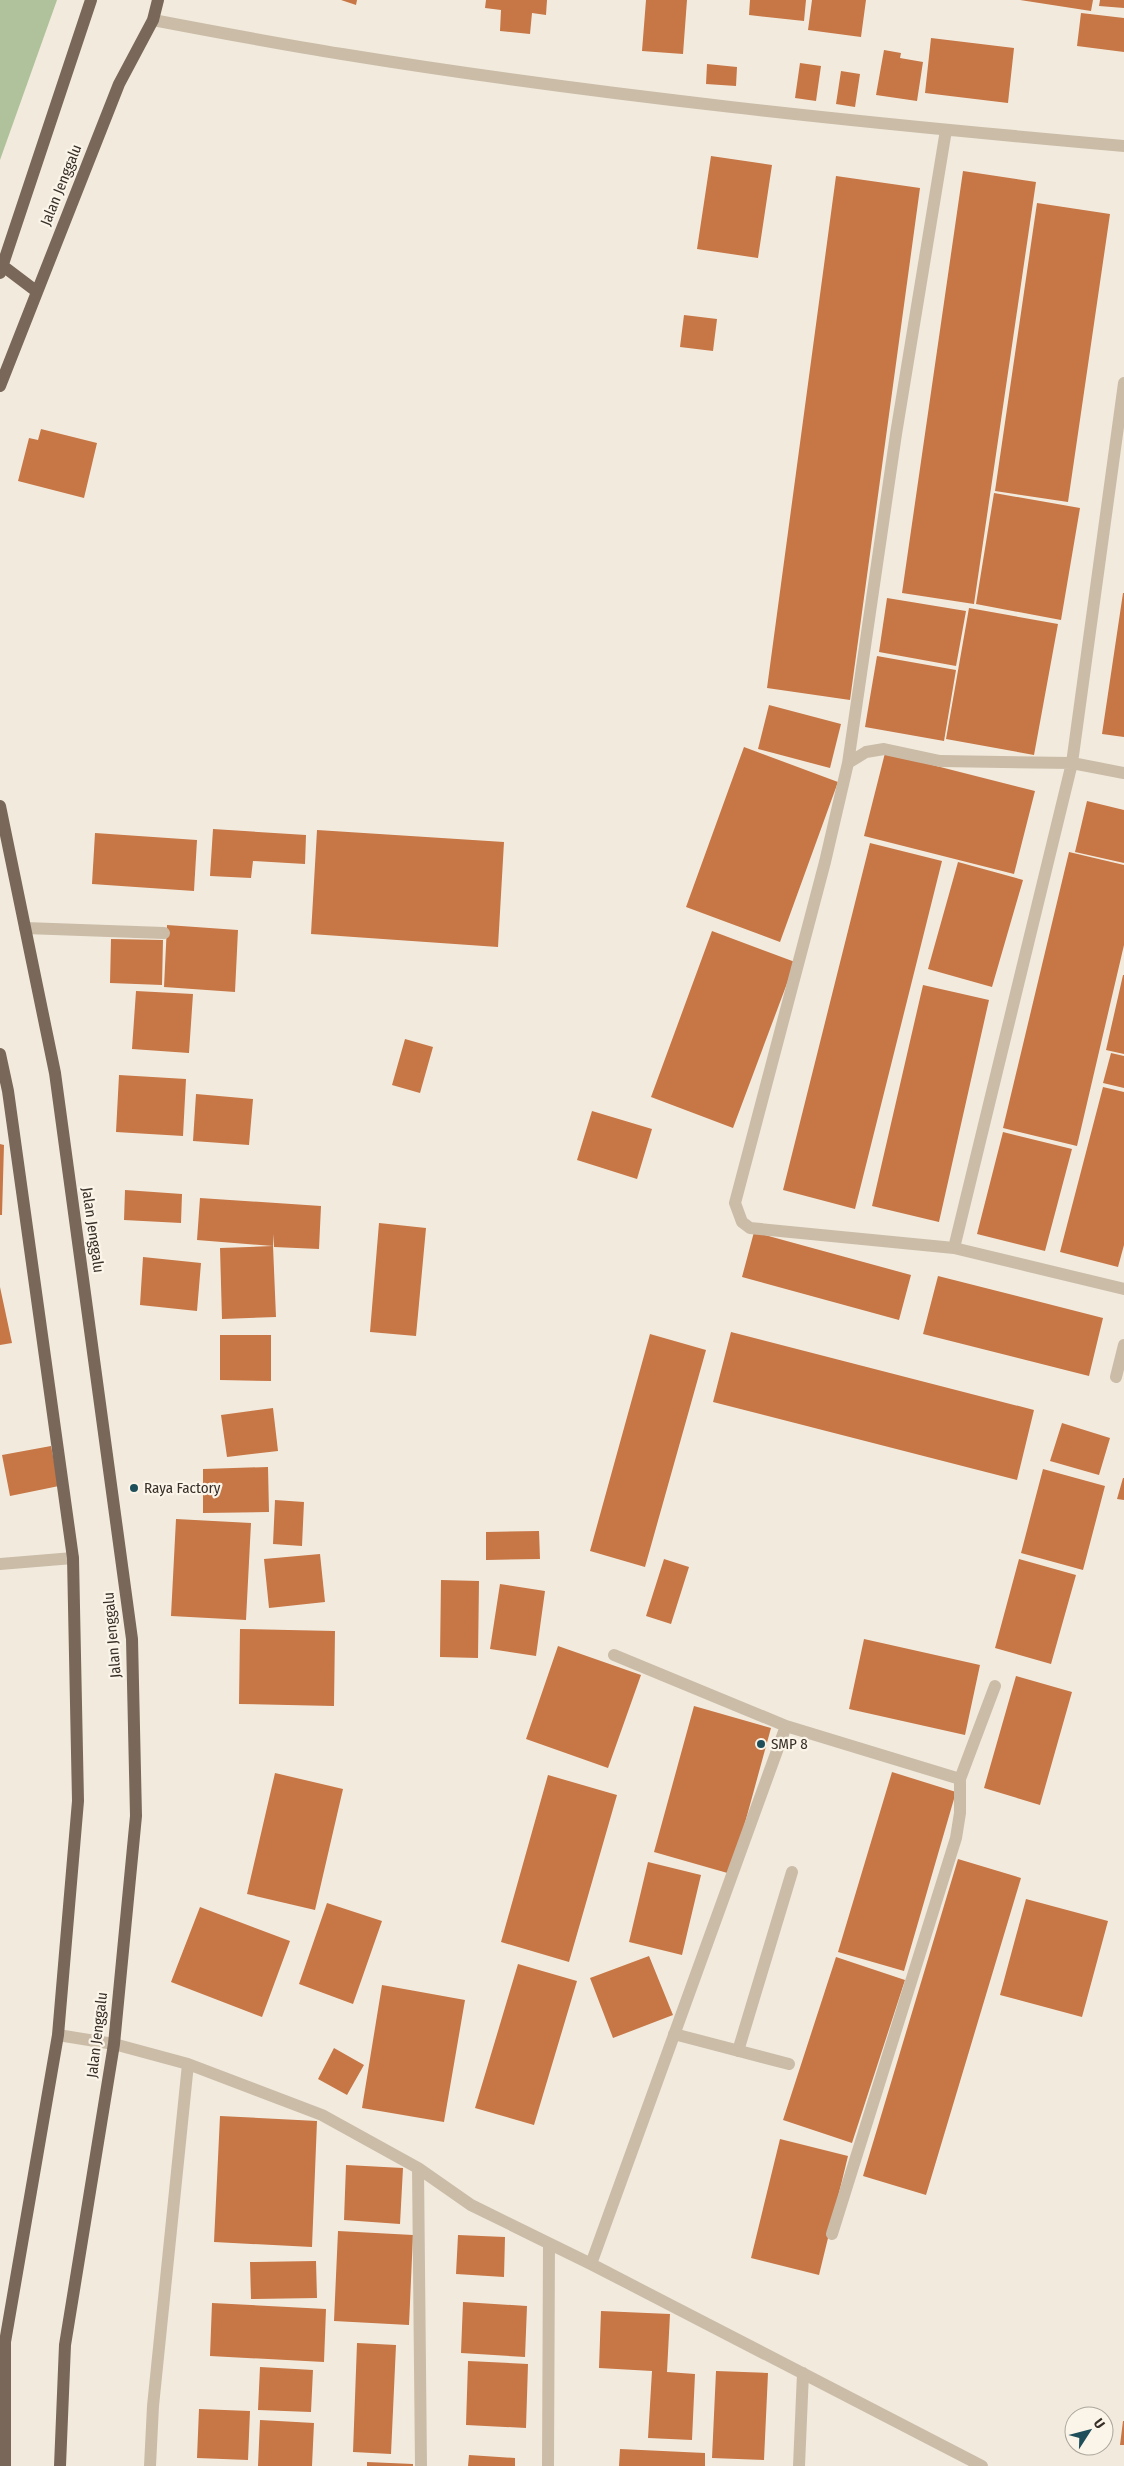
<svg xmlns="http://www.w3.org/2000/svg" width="1124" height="2466" font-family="'Fira Sans Condensed',sans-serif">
<rect width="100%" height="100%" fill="#f2ebdd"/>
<path fill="#b0c29c" d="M0,0H57L0,160Z"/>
<path fill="#c77646" d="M341,0H357L356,5Z
M486,0H547L546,15L532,13L530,34L500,31L501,10L485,8Z
M646,0H687L683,54L642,51Z
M750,0H806L804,21L749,15Z
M812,0H866L861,37L808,30Z
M1020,0H1093L1091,11Z
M1100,0H1124V8L1099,6Z
M1081,13L1124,18V52L1077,46Z
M931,38L1014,48L1008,103L925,93Z
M884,50L901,53L900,58L923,62L917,101L876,95Z
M800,63L821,66L816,101L795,98Z
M707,64L737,67L736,86L706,84Z
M841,71L860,74L855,107L836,104Z
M711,156L772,165L758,258L697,249Z
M963,171L1036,182L974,604L902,593Z
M836,176L920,188L850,700L767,688Z
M1037,203L1110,214L1068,502L995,491Z
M684,315L717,319L713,351L680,347Z
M41,429L97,443L84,498L18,481L29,438L38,440Z
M994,493L1080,508L1061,620L976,604Z
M1123,593H1124V737L1102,734Z
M887,598L966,611L956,666L879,652Z
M969,608L1058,624L1034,755L946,739Z
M877,656L956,670L944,741L865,727Z
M769,705L841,724L830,768L758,749Z
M744,747L838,782L780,942L686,907Z
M885,753L1035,791L1014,874L864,836Z
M1087,801L1124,810V863L1075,852Z
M213,829L306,835L305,864L253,861L251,878L210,876Z
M317,830L504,842L498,947L311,934Z
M95,833L197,840L194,891L92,884Z
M870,843L942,861L855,1209L783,1190Z
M1069,852L1124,865V945L1077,1146L1003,1128Z
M958,862L1023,880L992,987L928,969Z
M167,925L238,930L235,992L164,987Z
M712,931L795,962L733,1128L651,1097Z
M111,939L163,940L162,985L110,983Z
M1123,975H1124V1054L1106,1050Z
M923,985L989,1000L939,1222L872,1206Z
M136,991L193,994L189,1053L132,1049Z
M405,1039L433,1047L420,1093L392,1085Z
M1111,1053L1124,1056V1088L1103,1083Z
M119,1075L186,1079L183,1136L116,1132Z
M1103,1087L1124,1092V1245L1118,1267L1060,1252Z
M196,1094L253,1099L249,1145L193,1141Z
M592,1111L652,1129L637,1179L577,1160Z
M1003,1132L1072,1149L1045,1251L977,1234Z
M0,1144L4,1145L2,1215H0Z
M125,1190L182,1194L181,1223L124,1220Z
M200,1198L321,1206L319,1249L274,1247V1234L273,1246L276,1317L222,1319L220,1248L273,1246L197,1240Z
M379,1223L426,1228L416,1336L370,1332Z
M754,1232L911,1275L899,1320L742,1277Z
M143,1257L201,1263L197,1311L140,1305Z
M938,1276L1103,1318L1089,1376L923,1334Z
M0,1287L12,1343L0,1345Z
M731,1332L1034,1410L1017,1480L713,1402Z
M650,1334L706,1350L645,1567L590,1551Z
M220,1335H271V1381L220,1380Z
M273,1408L278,1451L227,1457L221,1415Z
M1062,1423L1110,1438L1099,1475L1050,1461Z
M51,1446L59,1486L10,1496L2,1455Z
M268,1467L269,1512L203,1513V1469Z
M1043,1469L1105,1486L1083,1570L1021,1553Z
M1123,1478H1124V1500L1117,1499Z
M275,1500L304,1502L302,1546L273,1544Z
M176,1519L251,1523L246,1620L171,1616Z
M539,1531L540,1559L486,1560V1532Z
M320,1554L325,1602L269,1608L264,1559Z
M664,1559L689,1567L671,1624L646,1616Z
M1019,1559L1076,1575L1051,1664L995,1648Z
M441,1580L479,1581L478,1658L440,1657Z
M500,1584L545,1591L536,1656L490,1649Z
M240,1629L335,1631L334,1706L239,1704Z
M864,1639L980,1665L965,1735L849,1709Z
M558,1646L641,1675L608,1768L526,1739Z
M1016,1676L1072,1692L1040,1805L984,1788Z
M694,1706L771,1728L731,1874L654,1852Z
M892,1772L956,1792L904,1971L838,1952Z
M275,1773L343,1789L315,1910L247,1894Z
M548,1775L617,1795L569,1962L501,1942Z
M958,1859L1021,1878L926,2195L863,2176Z
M648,1862L701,1875L682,1955L629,1942Z
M1026,1899L1108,1921L1082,2017L1000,1995Z
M327,1903L382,1921L353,2004L299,1984Z
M200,1907L290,1941L262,2017L171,1982Z
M649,1956L673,2015L613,2038L590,1978Z
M836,1957L905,1980L852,2143L783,2120Z
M518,1964L577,1981L534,2125L475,2108Z
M382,1985L465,2000L444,2122L362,2108Z
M334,2048L364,2065L347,2095L318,2079Z
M220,2116L317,2121L312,2247L214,2242Z
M780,2139L848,2156L819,2275L751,2258Z
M346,2165L403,2168L400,2224L344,2220Z
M338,2231L413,2235L409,2325L334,2321Z
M458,2235L505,2237L504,2277L456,2274Z
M316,2261L317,2298L251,2299L250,2262Z
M463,2302L527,2306L525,2357L461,2353Z
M212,2303L326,2309L324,2362L210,2356Z
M601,2311L670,2314L667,2372L695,2374L692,2440L648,2438L652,2371L599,2368Z
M357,2343L396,2345L391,2454L353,2452Z
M468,2361L528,2364L526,2428L466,2425Z
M260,2367L313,2370L311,2412L258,2410Z
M716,2371L768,2373L764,2460L712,2458Z
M199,2409L250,2411L248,2460L197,2458Z
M260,2420L314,2423L312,2466H258Z
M1123,2421H1124V2445H1120Z
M620,2449L705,2453V2466H619Z
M469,2455L515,2458V2466H468Z
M367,2462L413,2464V2466H367Z"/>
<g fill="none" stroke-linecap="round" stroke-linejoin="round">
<path stroke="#cbbca8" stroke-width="12" d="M153,20C216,32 279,44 342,54C601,96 863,123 1124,146
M946,130L896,434L848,763L825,862L735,1203L742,1222L750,1228L954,1248L1124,1289
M848,763L866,752L884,749L940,761L1072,763L1124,773
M25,928L164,933
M954,1248L1072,763L1124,383
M1116,1377L1124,1345
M0,1564L73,1558
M786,1726L960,1779L995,1686
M674,2034L789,2064
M58,2035L114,2044L188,2064L322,2115L418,2168L471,2205L591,2264L982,2466
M738,2051L792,1872
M418,2168L421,2466
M832,2234L956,1838L960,1813V1779
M591,2264L786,1726L614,1655
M150,2466L153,2406L188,2064
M548,2466L549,2244
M799,2466L803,2373"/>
<path stroke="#796859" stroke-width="12" d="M3,266L36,291
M0,273L91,0
M0,386L119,84L153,20L158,0
M0,806L55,1073L132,1639L136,1816L114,2044L65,2345L60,2466
M0,1054L8,1091L73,1558L78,1801L58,2035L5,2342V2466"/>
</g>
<g fill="#1d4e59" stroke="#faf4e9" stroke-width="2">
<circle cx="134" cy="1488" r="5"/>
<circle cx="761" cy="1744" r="5"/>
</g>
<g text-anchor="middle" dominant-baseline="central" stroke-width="4.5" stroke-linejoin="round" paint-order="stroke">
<g font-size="15" fill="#372f28" stroke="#faf4e9">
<text transform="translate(61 185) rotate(-68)">Jalan Jenggalu</text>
<text transform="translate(93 1230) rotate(82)">Jalan Jenggalu</text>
<text transform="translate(112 1635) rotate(-95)">Jalan Jenggalu</text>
<text transform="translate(97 2035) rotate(-83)">Jalan Jenggalu</text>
</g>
<g font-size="15" fill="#372f28" stroke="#faf4e9" text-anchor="start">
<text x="144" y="1488">Raya Factory</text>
<text x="771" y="1744">SMP 8</text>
</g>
</g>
<g transform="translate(1089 2431) rotate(54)"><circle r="24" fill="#faf4e9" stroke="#aca59c"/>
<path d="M0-4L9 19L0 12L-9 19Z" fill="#1d4e59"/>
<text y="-8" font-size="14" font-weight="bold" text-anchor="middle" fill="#372f28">U</text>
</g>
</svg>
